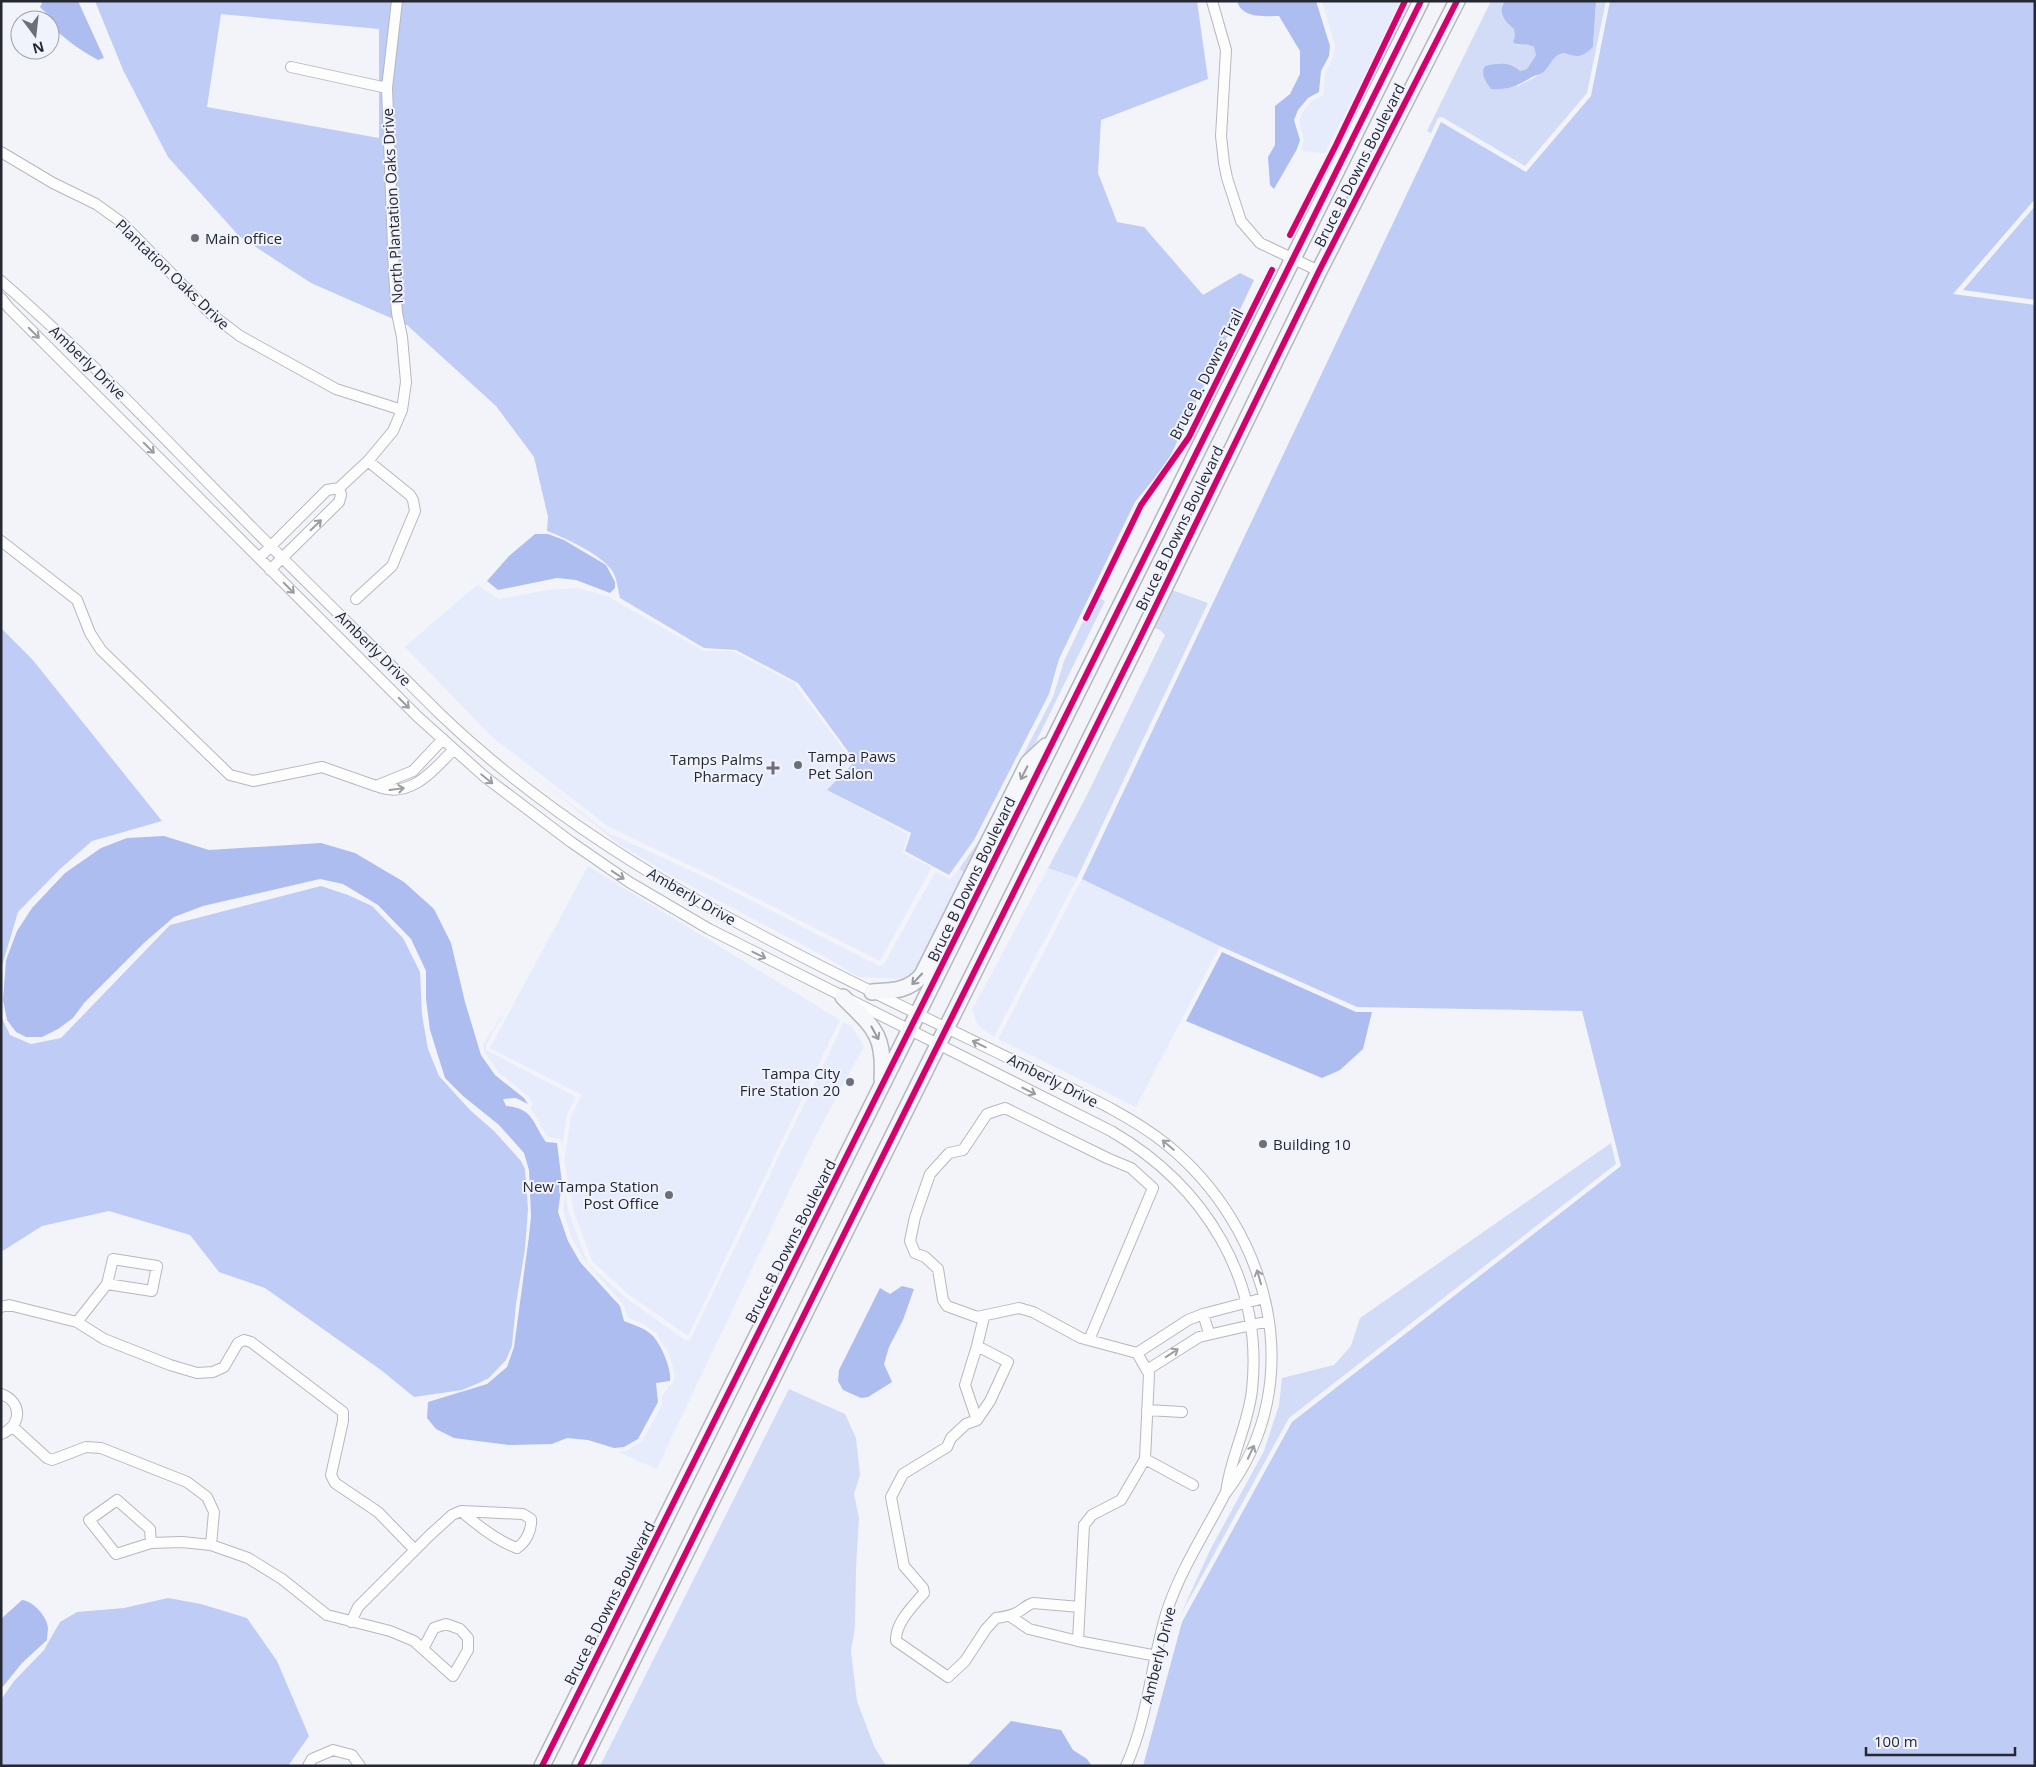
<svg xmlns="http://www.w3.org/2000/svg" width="2036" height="1767" font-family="'Open Sans',sans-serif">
<rect width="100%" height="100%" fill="#f3f4f9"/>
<path fill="#e7ecfc" d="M1322,1H1402L1325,153H1322L1301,151L1304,140L1299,121L1302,113L1310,102L1323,95L1325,73L1333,57L1335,46Z
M477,585L499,599L548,590L578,588L607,596L704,651H732L794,683L852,761L827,790L908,834L903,853L932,867L880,961L714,877L609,827L491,736L405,647Z
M525,768L607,832L713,881L879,966L884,964L935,872L950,879L959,869L967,874L919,970L903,979L859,977L827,958L674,877L620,845Z
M588,866L840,1020L688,1336L628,1294L592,1261L574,1212L564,1161L571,1116L582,1095L490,1048Z
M1048,868L1077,878L994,1037L978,1026L972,1010Z
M1082,879L1220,946L1136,1107L998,1039Z
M510,1001L486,1045V1050L576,1097L567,1115L562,1146L560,1139L548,1137L542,1128L533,1112L530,1109L533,1104L528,1096L498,1072L485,1053L483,1045Z
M844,1022L851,1026L864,1046L813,1141L658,1466L656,1469L619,1452L626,1451L642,1441L662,1405V1396L668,1387L673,1383L675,1375L669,1354L656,1333L641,1323L628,1318L623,1304L583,1259L572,1239L563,1211L565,1191L569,1213L588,1264L626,1298L685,1340H690Z"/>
<path fill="#d3dcf6" d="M1491,1H1505L1502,5L1509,25L1514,29L1517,45L1529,44L1534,47L1536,55L1527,69L1520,71L1517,87C1525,82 1538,76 1544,71C1549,66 1552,59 1557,55C1568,48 1574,65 1593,47L1596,1H1606L1587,93L1525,166L1442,117L1438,118L1431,133L1427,131Z
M1169,589L1208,603L1077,878L1048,868L1085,799L1165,635L1160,630L1151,627Z
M1095,596L1105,601L1030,754L967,874L959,869L978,842L1053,697L1064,661Z
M1611,1143L1616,1164L1289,1418L1180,1616L1210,1550L1264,1451L1279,1405L1282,1378L1334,1365L1351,1346L1360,1318Z
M789,1389L845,1414L856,1438L860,1475L854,1494L859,1518L856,1568L855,1627L851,1651L857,1701L874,1746L886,1766H600Z"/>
<path fill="#bfccf5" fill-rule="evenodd" d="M95,1H1197L1208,79L1101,120L1098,173L1117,222L1144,227L1203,295L1240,273L1254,280L1167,463L1135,502L1059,659L1049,694L974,840L949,875L905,851L911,833L827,790L855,761L798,683L736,650L704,648L620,598C618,590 617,579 613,572C604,556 564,537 547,531L548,517L534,457L496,406L407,325L311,283L239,236L168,157L123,70ZM221,14L379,29V138L207,107Z
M1610,1H2035V199L1953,294L2035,305V1766H1143L1182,1622L1292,1422L1621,1166L1582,1011L1357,1007L1220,946L1082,879L1441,122L1526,172L1591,96Z
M2035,206V300L1963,290Z
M1,628L32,659L162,821L92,841L60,869L18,912L1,969Z
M321,886L348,895L372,906L403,938L420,972L422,1015L428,1049L439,1076L470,1110L494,1131L521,1161L525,1169L528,1209L525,1249L516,1304L512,1346L506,1360L489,1378L479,1383L462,1390L414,1397L381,1370L265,1288L219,1272L190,1235L109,1211L42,1226L1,1252V1016L10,1035L31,1044L61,1038L170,925Z
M168,1598L201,1604L247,1618L277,1661L309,1736L288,1766H1V1700L14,1681L44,1650L60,1622L77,1612L124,1608Z"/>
<path fill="#adbdef" d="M40,1H78L104,58L98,60C80,50 64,39 50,24V20H46L49,16L40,7L42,3Z
M1237,1H1316L1330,46L1329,56L1321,71L1319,92L1308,98L1298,110L1294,120L1300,140L1297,149L1274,189L1270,185L1268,157L1275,145V106L1290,94L1300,74V51L1279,16C1265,16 1242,19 1237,1Z
M1505,1H1596L1593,47C1574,66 1569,48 1558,55C1552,58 1549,68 1542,73C1539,75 1535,75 1532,77C1517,86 1508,90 1491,89C1486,82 1480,74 1485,66C1499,63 1509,62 1520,71L1527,69L1536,55L1534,47C1526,42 1520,47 1513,42L1515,36L1514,29C1505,22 1497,12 1505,1Z
M535,534H548L564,540L606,565L615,582V588L610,593L576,580L557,578L498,590L487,581L509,556Z
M164,836L209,850L321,843L355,853L404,882L434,909L451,943L465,1002L481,1055L495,1075L524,1098L528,1104L516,1098L503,1099L506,1106C533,1108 532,1122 546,1142L557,1143L562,1183L558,1212L568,1241L580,1262L620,1306L624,1321C634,1325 645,1328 653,1336C661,1345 672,1369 670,1381L656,1383L658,1402L645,1426L638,1439L624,1447L614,1448L588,1440L567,1438L552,1444L509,1445L454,1438L436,1429L427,1418L428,1402L487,1384L507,1367L514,1347L529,1236L531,1216L529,1170L524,1153L499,1125L463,1096L445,1078L430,1030L426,999V971L411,939L378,905L343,884L320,879L203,906L174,917L145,942L84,1003L73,1018L58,1029L42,1037H26L16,1032L7,1020L3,1000L6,960L17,931L32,908L65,873L101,848L127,838Z
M1222,952L1356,1012H1372L1363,1049L1340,1070L1322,1078L1186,1021Z
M902,1286L914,1289L903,1320L889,1347L884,1364L892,1382L868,1397L861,1398L843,1390L838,1381L839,1370L880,1288L890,1294Z
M22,1600C33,1601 47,1616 48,1628C48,1631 47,1636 47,1640L22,1663L1,1689V1619Z
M1011,1721L1061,1730L1073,1750L1087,1759L1092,1766H967Z"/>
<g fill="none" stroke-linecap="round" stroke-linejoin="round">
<g stroke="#b6b8be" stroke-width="12">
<path id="minor" d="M1212,1L1226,50L1221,136L1224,163L1227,178L1241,221L1260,243L1319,271
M291,67L387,88
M1,152L53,183L96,204L121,222L211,314L240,336L336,389L402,410
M1,281C81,350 154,428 228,503C297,574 369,643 439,713C521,792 618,857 718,912C816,966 918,1014 1019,1063C1066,1087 1125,1111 1166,1144C1270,1228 1311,1382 1225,1494C1205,1533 1179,1572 1166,1614C1151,1664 1148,1718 1126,1766
M1,298L9,308L418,717L485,777L571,842L629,882L709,929L1111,1131C1204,1185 1264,1279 1252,1390C1248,1426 1230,1458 1226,1493
M1,541L77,600L90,633L101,650L230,775L253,781L322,767L376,786
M259,558L327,490L339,488L368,461L393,431L402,410L406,382L402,337L397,313L394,273L387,88L397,1
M270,570L339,502L341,495L339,488
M356,599L392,566L415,511L413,500L410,495L368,461
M443,739L413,771L376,786C410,800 433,771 454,749
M1,1307L9,1305L77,1322L104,1339L170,1365L197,1373L213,1372L224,1367L238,1343L244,1340L251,1342L343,1412V1421L331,1475L335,1483L378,1512L415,1550
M1203,1314L1209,1333
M984,1317L977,1346L965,1385L977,1420L966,1424L951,1438L947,1447L903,1474L891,1497L904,1566L923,1588L924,1593C913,1606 895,1623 896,1641L948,1677L965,1661L986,1629L996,1618C1004,1617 1011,1616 1018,1612C1024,1609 1026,1605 1033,1603L1080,1607
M77,1322L107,1284L152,1291L157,1266L113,1259L107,1284
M1089,1340L1153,1188L1131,1168L1107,1158L1005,1108L987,1114L963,1150L949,1153L930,1174L915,1217L910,1241L915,1253L925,1257L938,1269L943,1300L947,1306L977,1317L1019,1308L1033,1312L1081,1338L1137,1353L1149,1374L1145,1459L1121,1500L1092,1515L1084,1525L1078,1641L1157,1656
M1137,1353L1188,1320L1203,1314L1264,1298
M1147,1370L1199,1337L1269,1321
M1,1394C23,1402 22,1426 1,1434
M1147,1410L1182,1412
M977,1420L990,1401L1008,1362L977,1346
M13,1427L47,1458L52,1460L86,1447L101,1448L187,1482L207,1497L214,1512L211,1545L182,1542L151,1543L116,1554L89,1520L117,1500L150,1529L151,1543
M1145,1459L1193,1485
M211,1545L248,1558L282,1579L327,1615L390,1631L414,1641L453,1676L468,1650V1638L460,1629L446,1624L434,1628L423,1649
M1010,1616L1029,1629L1078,1641
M351,1622L358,1607L430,1535L452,1515L461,1511L523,1514L531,1519C532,1530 526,1542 517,1548C497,1541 477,1525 461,1511
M308,1766L312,1759L333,1750L352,1755L360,1766"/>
</g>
<g stroke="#b6b8be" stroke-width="18">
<path id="secondary" d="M872,992C892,991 909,991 922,975L1028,763L1046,746
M843,997C873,1027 885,1034 882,1079
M542,1766L923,1003L1421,1
M580,1766L1140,638L1319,271L1457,1"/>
</g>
<use href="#minor" stroke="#fdfdfe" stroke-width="10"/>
<use href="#secondary" stroke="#f6f7fa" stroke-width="15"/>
<g stroke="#f0f3fc" stroke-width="9">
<path id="cycleway" d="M1290,235L1336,145L1405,1
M1086,618L1141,505L1189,437L1272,270
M542,1766L923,1003L1421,1
M580,1766L1140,638L1319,271L1457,1"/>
</g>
<use href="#cycleway" stroke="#d6006c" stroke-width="6"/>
</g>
<defs><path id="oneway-shaft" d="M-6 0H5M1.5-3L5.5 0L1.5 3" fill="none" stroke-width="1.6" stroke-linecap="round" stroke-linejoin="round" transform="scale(1.25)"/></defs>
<g stroke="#9c9da2">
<use href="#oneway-shaft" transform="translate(34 333) rotate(45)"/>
<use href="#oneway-shaft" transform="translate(149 448) rotate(45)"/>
<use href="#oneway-shaft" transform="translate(316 525) rotate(-44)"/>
<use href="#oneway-shaft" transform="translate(289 588) rotate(45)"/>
<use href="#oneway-shaft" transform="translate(404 703) rotate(45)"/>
<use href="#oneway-shaft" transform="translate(487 779) rotate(39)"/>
<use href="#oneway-shaft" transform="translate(397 789) rotate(-8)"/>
<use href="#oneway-shaft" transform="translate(618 875) rotate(34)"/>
<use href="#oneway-shaft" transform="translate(759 955) rotate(26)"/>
<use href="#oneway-shaft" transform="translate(979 1044) rotate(-154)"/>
<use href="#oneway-shaft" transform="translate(1029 1091) rotate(27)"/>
<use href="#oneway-shaft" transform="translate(1168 1145) rotate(-140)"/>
<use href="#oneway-shaft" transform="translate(1259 1277) rotate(-106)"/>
<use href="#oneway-shaft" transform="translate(1172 1353) rotate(-33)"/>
<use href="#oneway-shaft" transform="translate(1251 1452) rotate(-65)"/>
</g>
<g stroke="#989aa0">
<use href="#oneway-shaft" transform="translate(1024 773) rotate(117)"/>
<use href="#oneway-shaft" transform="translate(917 979) rotate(133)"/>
<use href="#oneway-shaft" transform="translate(875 1033) rotate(61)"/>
</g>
<g fill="#6d6f77" stroke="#f0f3fc" stroke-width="2">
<circle cx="195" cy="238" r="5"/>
<circle cx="798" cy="765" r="5"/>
<path d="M770.5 760.5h5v5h5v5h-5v5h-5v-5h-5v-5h5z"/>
<circle cx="850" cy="1082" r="5"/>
<circle cx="1263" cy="1144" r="5"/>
<circle cx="669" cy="1195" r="5"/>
</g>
<g text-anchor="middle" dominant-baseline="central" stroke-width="4" stroke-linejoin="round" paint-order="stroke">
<g font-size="15" fill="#252831" stroke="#f0f3fc">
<text transform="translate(1359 165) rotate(-63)">Bruce B Downs Boulevard</text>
<text transform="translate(392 206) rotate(-93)">North Plantation Oaks Drive</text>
<text transform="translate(173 274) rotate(44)">Plantation Oaks Drive</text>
<text transform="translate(88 362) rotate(44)">Amberly Drive</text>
<text transform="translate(1206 374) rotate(-63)">Bruce B. Downs Trail</text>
<text transform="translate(1179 528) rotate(-64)">Bruce B Downs Boulevard</text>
<text transform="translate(374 648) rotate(45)">Amberly Drive</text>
<text transform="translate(971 879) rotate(-64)">Bruce B Downs Boulevard</text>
<text transform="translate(692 896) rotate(30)">Amberly Drive</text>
<text transform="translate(1053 1080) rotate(27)">Amberly Drive</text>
<text transform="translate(790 1241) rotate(-63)">Bruce B Downs Boulevard</text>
<text transform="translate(609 1603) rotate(-63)">Bruce B Downs Boulevard</text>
<text transform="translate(1158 1655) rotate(-76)">Amberly Drive</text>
</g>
<g font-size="15" fill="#252831" stroke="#f0f3fc" text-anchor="start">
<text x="205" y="238">Main office</text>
<text x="808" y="756">Tampa Paws<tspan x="808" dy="17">Pet Salon</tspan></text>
<text x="763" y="759" text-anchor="end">Tamps Palms<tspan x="763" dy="17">Pharmacy</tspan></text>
<text x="840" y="1073" text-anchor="end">Tampa City<tspan x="840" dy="17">Fire Station 20</tspan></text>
<text x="1273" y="1144">Building 10</text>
<text x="659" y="1186" text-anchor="end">New Tampa Station<tspan x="659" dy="17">Post Office</tspan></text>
</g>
</g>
<rect width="2036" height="1767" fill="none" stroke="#252831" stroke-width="5"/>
<g transform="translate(35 35) rotate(165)"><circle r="24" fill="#f0f3fc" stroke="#9fa2ab"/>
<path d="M0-4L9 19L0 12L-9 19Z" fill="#6d6f77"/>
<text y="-8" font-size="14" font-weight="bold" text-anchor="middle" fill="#252831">N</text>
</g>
<path d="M1866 1747v8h149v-8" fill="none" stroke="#252831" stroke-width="2.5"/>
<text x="1874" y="1747" font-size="15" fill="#252831" stroke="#f0f3fc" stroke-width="4" paint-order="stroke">100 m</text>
</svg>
